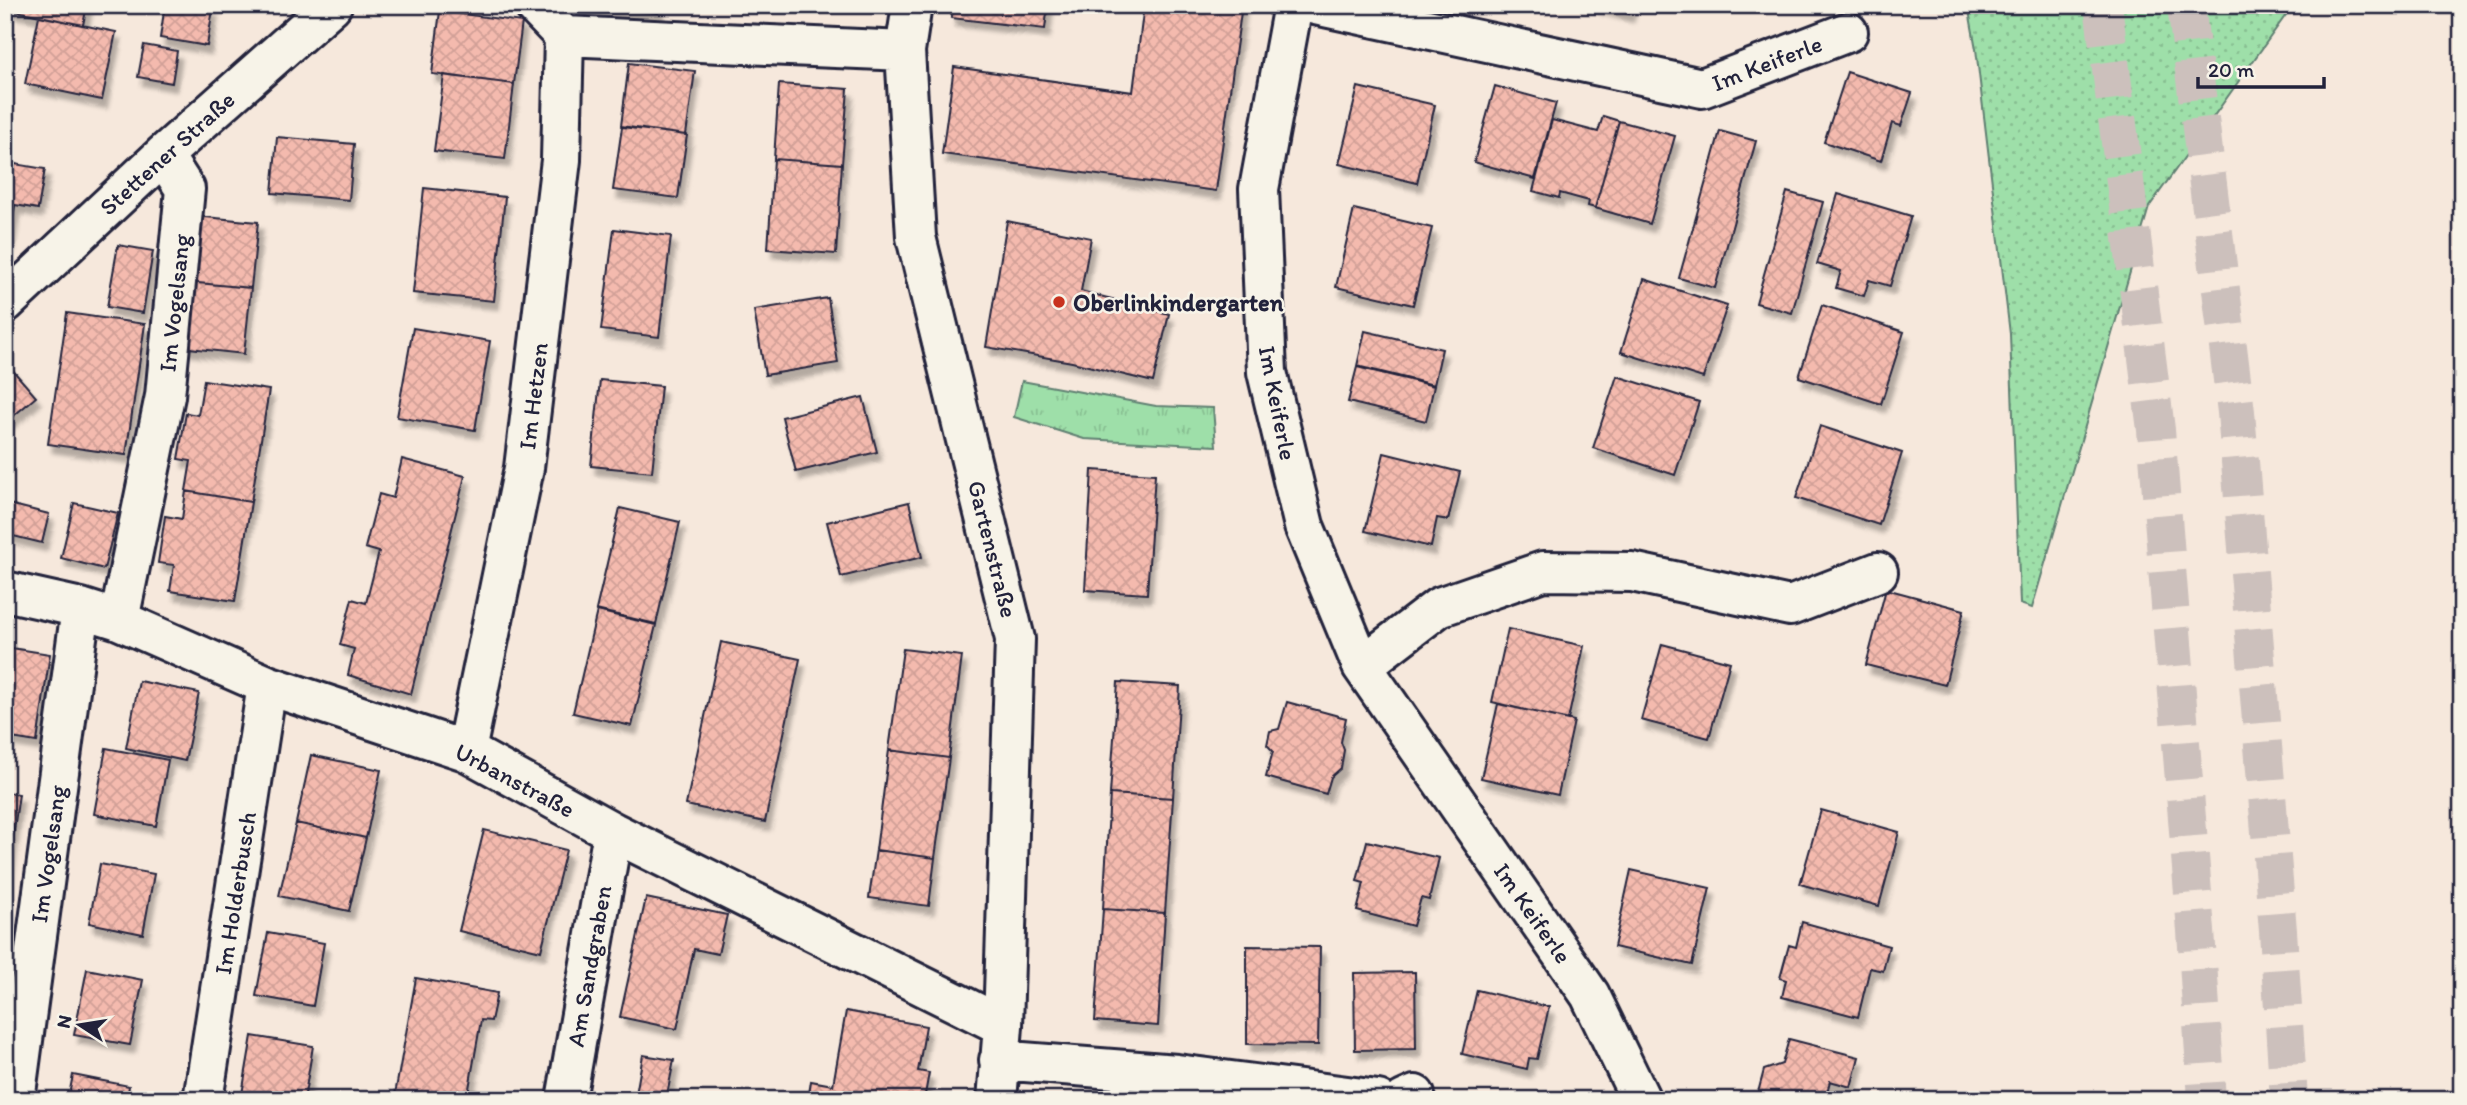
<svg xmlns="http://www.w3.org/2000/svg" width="2467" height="1105" font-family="Itim,sans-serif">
<defs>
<pattern id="park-tufts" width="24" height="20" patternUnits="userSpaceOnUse" patternTransform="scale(1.75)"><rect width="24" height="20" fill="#9edfa9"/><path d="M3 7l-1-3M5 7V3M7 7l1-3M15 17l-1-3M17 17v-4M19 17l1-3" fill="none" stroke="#88bf92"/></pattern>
<pattern id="garden-dots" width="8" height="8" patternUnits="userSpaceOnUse" patternTransform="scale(1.75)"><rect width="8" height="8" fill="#9edfa9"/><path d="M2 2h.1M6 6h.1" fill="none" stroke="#88bf92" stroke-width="1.8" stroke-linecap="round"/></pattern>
<pattern id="building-cross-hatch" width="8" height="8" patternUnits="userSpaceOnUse" patternTransform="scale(1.75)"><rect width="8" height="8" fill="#f4baae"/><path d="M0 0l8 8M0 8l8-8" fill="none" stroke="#d1a097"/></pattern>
<filter id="shadow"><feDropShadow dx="4.5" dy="8" stdDeviation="2" flood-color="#0004"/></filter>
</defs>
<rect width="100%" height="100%" fill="#f6e8dc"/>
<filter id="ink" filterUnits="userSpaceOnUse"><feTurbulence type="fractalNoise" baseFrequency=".0143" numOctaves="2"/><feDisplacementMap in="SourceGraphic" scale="14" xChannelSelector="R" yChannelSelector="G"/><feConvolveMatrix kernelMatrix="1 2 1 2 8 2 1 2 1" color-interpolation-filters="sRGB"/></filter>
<g filter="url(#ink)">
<path fill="url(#park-tufts)" stroke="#608072" stroke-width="2" d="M1022,381L1156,406L1213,408L1216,446L1084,439L1014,417Z"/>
<path fill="url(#garden-dots)" stroke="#608072" stroke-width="2" d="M1968,5H2293L2149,207L2032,608L2020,604L2010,334L1976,49Z"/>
<path fill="url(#building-cross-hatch)" stroke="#22223b" stroke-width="2" filter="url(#shadow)" d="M8,5H87L83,25L7,9Z
M165,5H189L213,9L207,46L160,38Z
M579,5H659L658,13Z
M953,5H1048L1045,29L951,18Z
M1144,5H1242L1216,191L942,154L954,67L1133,92Z
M1594,5H1631L1629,14Z
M440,11L522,22L514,84L432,74Z
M39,16L116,32L102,100L25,84Z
M144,45L177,51L172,83L138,77Z
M629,63L695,71L686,135L621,126Z
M1847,72L1912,93L1901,126L1892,123L1881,161L1824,142Z
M444,75L514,84L505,159L434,151Z
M779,84L848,89L842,164L774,159Z
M1495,86L1556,103L1535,179L1474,162Z
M1358,87L1435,105L1417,183L1339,164Z
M1603,116L1619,121L1595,208L1588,206L1589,201L1560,193L1559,198L1533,191L1552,120L1598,132Z
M1619,121L1675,136L1650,224L1595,208Z
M622,127L687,135L678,198L613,190Z
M1720,131L1756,141L1715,288L1679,278Z
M277,137L354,144L349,200L272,193Z
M774,159L842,164L836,254L768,249Z
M9,163L45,169L38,209L15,205L9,243H5V188Z
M424,188L505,197L494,301L413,293Z
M1787,192L1823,202L1792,313L1756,303Z
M1838,194L1911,216L1890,286L1869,280L1864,296L1836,288L1841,271L1817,264Z
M1354,209L1432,228L1413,305L1336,287Z
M194,216L258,222L251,288L187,282Z
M1007,221L1091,238L1081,291L1169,314L1153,382L1072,362L986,347Z
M614,229L671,236L659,337L601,330Z
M118,245L153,251L143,313L107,307Z
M1644,279L1727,306L1703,378L1621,352Z
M187,282L251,288L244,354L180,347Z
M828,298L838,363L765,375L754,310Z
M1822,305L1904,332L1881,404L1799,377Z
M67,313L145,324L126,455L48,444Z
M413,328L490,341L475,430L397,417Z
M1365,331L1442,349L1434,385L1357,366Z
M10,367L36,397L5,423V371Z
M1357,367L1434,386L1426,421L1348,402Z
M1617,376L1699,402L1675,475L1593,448Z
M204,380L269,390L251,502L186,491L191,461L178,459L186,413L198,415Z
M600,380L661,386L652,472L591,466Z
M863,397L877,452L796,472L782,417Z
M1820,426L1902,453L1879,525L1796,498Z
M1384,453L1460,472L1448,520L1437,518L1431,547L1365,531Z
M402,459L465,476L411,694L348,675L354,649L340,645L352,599L366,603L379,552L365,548L379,494L393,498Z
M1092,470L1155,474L1147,594L1085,590Z
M186,491L251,502L235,601L170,591L174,565L158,563L165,516L182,519Z
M909,502L922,557L841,577L827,522Z
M5,503L49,514L42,543L5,534Z
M74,503L118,513L104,569L61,558Z
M620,508L680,522L656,624L596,610Z
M1886,589L1964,610L1945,685L1866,665Z
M597,611L656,625L632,726L573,713Z
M1508,629L1584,646L1568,720L1492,702Z
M721,642L800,659L765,822L686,805Z
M1662,644L1730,662L1709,738L1641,720Z
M5,647L50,654L37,742L5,737Z
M903,649L962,656L949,758L889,750Z
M139,681L199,693L185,761L126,748Z
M1118,682L1180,686L1173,798L1110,794Z
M1287,702L1346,718L1341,742L1344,750L1341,768L1331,777L1326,794L1266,777L1273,751L1267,745L1270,731L1279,729Z
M1498,704L1574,721L1558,795L1481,778Z
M106,748L168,760L156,826L94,814Z
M889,750L949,758L935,858L876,850Z
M311,755L381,770L366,838L296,823Z
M5,792L19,794L11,851H5Z
M1110,794L1173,798L1165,913L1103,909Z
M1821,810L1899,832L1879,906L1800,884Z
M296,823L366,838L349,911L279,896Z
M484,830L566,850L541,951L459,931Z
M1367,841L1439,858L1429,900L1421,898L1413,926L1357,911L1364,883L1357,881Z
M876,850L935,858L929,906L869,898Z
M5,851H11L5,894Z
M100,864L154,874L143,934L89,923Z
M1631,870L1710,888L1692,965L1614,947Z
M646,898L727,915L718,954L694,949L677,1029L620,1017Z
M1103,909L1165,913L1158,1026L1095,1021Z
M1802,922L1889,946L1883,971L1870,968L1858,1017L1782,997L1786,980L1780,978L1789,945L1796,947Z
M268,933L324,943L313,1006L256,996Z
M1247,946L1320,947L1318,1045L1247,1044Z
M87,969L143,980L130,1045L74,1035Z
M1415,972L1416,1049L1355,1050L1354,973Z
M416,978L497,993L491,1021L481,1020L467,1100H394Z
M1477,990L1549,1007L1537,1059L1529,1058L1527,1069L1462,1054Z
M846,1011L926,1026L918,1071L929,1073L924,1100H808L811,1081L833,1085Z
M252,1036L313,1046L304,1100H241Z
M1789,1039L1859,1057L1851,1087L1830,1081L1825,1100H1756L1764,1070L1782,1064Z
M643,1055L674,1060L666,1100H635Z
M73,1075L129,1086L127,1100H68Z"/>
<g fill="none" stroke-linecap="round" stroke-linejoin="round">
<path stroke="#ccc0bc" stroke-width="38" stroke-dasharray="38 19" stroke-linecap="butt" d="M2103,5L2156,430L2196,931L2207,1100
M2186,5L2236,412L2278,931L2289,1100"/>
<g stroke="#22223b" stroke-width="44">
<path id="minor" d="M912,5L905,51L916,237L1015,639L1003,1026L997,1100
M1293,5L1259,189L1267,372L1304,526L1362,666L1590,995L1641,1100
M1315,5L1702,88L1848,32
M564,36L905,51
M5,303L163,155L332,5
M5,591L81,608L119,620L267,685L466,751L613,832L1003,1026
M119,620L165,396L185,189L163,155
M1362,666L1439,607L1543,571L1632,572L1790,606L1878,572
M466,751L524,468L561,160L564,36L534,5
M999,1060L1177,1074L1378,1100
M15,1100L81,608
M203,1100L267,685
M566,1100L613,832
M1404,1100L1415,1095"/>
</g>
<use href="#minor" stroke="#f7f3e8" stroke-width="38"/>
</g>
</g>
<circle fill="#c8321e" stroke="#f7f3e8" stroke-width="2.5" cx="1059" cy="302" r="7"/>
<g text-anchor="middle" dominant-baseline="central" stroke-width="5" stroke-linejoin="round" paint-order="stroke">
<g font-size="24" fill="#22223b" stroke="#f7f3e8">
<text transform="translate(1767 63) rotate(-21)">Im Keiferle</text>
<text transform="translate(167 153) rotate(-42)">Stettener Straße</text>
<text transform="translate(174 303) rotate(-84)">Im Vogelsang</text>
<text transform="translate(533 396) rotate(-83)">Im Hetzen</text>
<text transform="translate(1278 403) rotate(79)">Im Keiferle</text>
<text transform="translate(993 549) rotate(76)">Gartenstraße</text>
<text transform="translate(515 780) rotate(28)">Urbanstraße</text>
<text transform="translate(48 854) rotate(-82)">Im Vogelsang</text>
<text transform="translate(235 893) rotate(-81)">Im Holderbusch</text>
<text transform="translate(1533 913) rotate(55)">Im Keiferle</text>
<text transform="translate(589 966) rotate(-80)">Am Sandgraben</text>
</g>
<g font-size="24" font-weight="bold" fill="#22223b" stroke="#f7f3e8" text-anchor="start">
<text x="1073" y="302">Oberlinkindergarten</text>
</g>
</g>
<rect width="2467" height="1105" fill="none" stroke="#f7f3e8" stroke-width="28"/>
<rect x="14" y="14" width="2439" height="1077" fill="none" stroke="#22223b" stroke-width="2.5" filter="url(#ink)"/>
<g transform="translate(80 1025) rotate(282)" stroke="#f7f3e8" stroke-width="5" paint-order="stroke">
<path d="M0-5L12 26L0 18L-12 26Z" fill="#22223b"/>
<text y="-10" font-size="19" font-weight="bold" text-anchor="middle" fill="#22223b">N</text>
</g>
<path d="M2198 77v10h126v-10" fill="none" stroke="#22223b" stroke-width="3.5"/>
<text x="2208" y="77" font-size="21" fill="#22223b" stroke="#f7f3e8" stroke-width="5" paint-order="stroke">20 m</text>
</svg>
